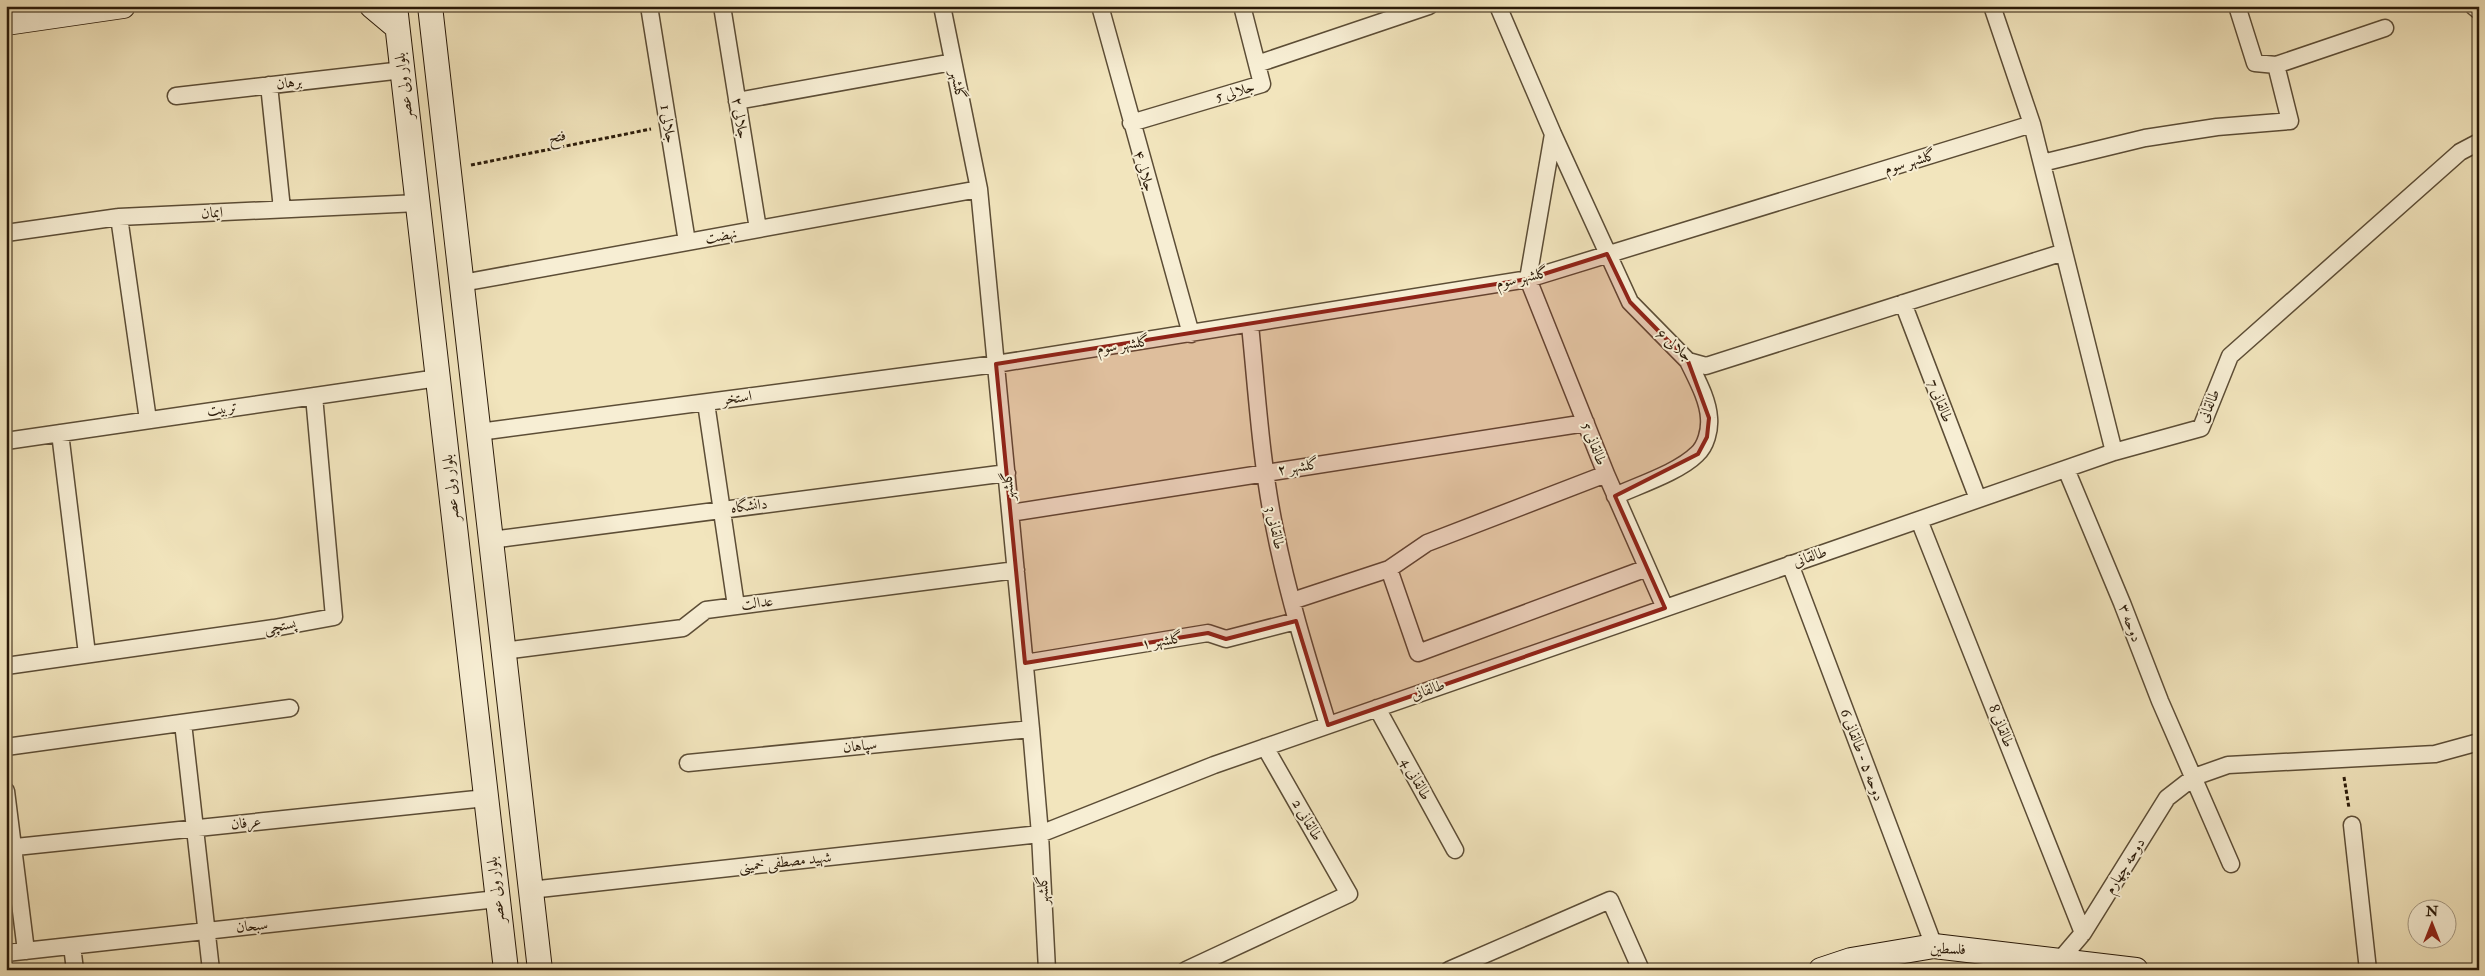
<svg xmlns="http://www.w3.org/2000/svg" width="2485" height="976" font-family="'IM FELL Double Pica',Amiri,serif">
<rect width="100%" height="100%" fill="#f2e5bd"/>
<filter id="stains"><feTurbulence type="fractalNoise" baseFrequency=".004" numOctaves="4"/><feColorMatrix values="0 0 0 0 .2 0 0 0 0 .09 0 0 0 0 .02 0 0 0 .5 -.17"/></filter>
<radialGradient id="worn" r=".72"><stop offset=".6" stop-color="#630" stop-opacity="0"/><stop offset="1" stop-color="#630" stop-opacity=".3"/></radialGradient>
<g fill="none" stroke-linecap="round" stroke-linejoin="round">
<g stroke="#5c4d36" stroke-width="19">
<path id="street" d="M649,6L687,242
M722,6L758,229
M942,6L979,189L1031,729L1040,834L1047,970
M1100,6L1191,334
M1498,6L1553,134L1630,302L1688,361L1706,366L2064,252
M1992,6L2032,124L2114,452
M2473,6L2479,11
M1257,64L1429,6
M2276,65L2385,28
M269,85L282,209
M176,96L403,70
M737,101L953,62
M1131,123L1262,84L1242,6
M1553,134L1528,279L1606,474L1665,608
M2042,163L2145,138L2217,127L2290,121L2276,65L2255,63L2237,6
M119,217L148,420
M6,233L119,217L418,203
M462,283L979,189
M1903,303L1978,499
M1250,325C1257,393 1261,463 1275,530C1288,596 1308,660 1328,725
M706,403L736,606
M479,432L996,364L1528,279L2032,124
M60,433L87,654
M6,441L438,378
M2066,469L2122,603L2160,701L2231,864
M1615,496C1639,485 1679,472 1697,454C1706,446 1710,430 1709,418C1708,399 1696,378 1688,361
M1011,513L1586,423
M1919,520L2083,933
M491,540L1007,473
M1790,564L1934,946
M1389,569L1418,653L1647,568
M1292,601L1389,569L1427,543L1606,474
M503,651L683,628L706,610L1016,570
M1025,663L1208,633L1226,639L1296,621
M6,666L274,628L334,617L314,396
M1377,708L1455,850
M183,723L211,970
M6,747L290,708
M688,763L1031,729
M6,791L26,951
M2352,825L2368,970
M6,848L486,798
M530,890L1040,834L1214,765L2114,452L2201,428L2230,356L2460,152L2479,142
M72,946L75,970
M6,953L497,899
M2060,960L2083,933L2167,798L2194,777L2228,765L2435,754L2479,742
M1186,970L1349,894L1265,747
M1449,970L1610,900L1641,970
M1994,970L1995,952"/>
</g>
<g stroke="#2a1a09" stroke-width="26">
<path id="secondary" d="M372,6L397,27
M395,6L506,970
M430,6L540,970
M6,23L123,6
M1821,970L1851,960L1934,946L2136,970"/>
</g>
<path stroke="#2a1a09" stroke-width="3" stroke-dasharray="4 2.5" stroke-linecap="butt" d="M471,165L651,129
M2344,777L2349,808"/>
<use href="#street" stroke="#f7eed4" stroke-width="16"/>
<use href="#secondary" stroke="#f7eed4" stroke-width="24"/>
</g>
<path fill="#8f2418" fill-opacity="0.2" stroke="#8f2418" stroke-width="4" stroke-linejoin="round" d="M1607,254L1630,302L1688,361L1709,418L1707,437L1698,454L1615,496L1665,608L1328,725L1296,621L1226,639L1208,633L1025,663L996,364L1528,279Z"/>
<g text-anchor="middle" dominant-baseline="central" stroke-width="4" stroke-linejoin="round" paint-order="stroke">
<g font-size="15" fill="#2a1a09" stroke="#f7eed4">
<text transform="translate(289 83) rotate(-7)">برهان</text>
<text transform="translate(958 85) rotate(78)">گلشهر</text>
<text transform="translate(404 86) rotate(-97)">بلوار ولی عصر</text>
<text transform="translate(1235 92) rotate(-16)">جلالی 5</text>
<text transform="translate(740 118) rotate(81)">جلالی ۲</text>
<text transform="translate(668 124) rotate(81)">جلالی 1</text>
<text transform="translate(557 137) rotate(-11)">فتح</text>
<text transform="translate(1910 162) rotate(-17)">گلشهر سوم</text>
<text transform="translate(1144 171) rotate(74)">جلالی ۴</text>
<text transform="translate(212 213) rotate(-3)">ایمان</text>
<text transform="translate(721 236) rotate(-10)">نهضت</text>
<text transform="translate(1522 278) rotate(-13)">گلشهر سوم</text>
<text transform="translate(1123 345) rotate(-9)">گلشهر سوم</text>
<text transform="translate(1674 345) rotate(40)">جلالی ۶</text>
<text transform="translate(737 398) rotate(-8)">استخر</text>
<text transform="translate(1940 401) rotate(69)">طالقانی 7</text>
<text transform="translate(2209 406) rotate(-67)">طالقانی</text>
<text transform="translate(222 409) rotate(-8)">تربیت</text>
<text transform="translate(1594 444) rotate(69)">طالقانی 5</text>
<text transform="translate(1298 467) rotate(-9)">گلشهر ۲</text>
<text transform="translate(1008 486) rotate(-95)">گلشهر</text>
<text transform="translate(451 488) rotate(-96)">بلوار ولی عصر</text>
<text transform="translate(749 506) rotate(-7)">دانشگاه</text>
<text transform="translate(1275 528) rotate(78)">طالقانی 3</text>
<text transform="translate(1810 557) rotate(-19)">طالقانی</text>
<text transform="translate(757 603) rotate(-7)">عدالت</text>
<text transform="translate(2130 623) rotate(69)">دوحه ۳</text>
<text transform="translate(280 626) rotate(-10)">پستچی</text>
<text transform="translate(1162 641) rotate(-9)">گلشهر ۱</text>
<text transform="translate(1428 690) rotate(-19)">طالقانی</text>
<text transform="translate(2001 726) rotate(68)">طالقانی 8</text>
<text transform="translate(860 746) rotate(-6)">سپاهان</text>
<text transform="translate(1862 755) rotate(69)">دوحه ۵ - طالقانی 6</text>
<text transform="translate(1416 779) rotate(61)">طالقانی 4</text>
<text transform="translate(1307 820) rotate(60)">طالقانی 2</text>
<text transform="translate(246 823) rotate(-6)">عرفان</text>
<text transform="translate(785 862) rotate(-6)">شهید مصطفی خمینی</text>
<text transform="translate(2125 866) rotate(-58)">دوحه چهارم</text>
<text transform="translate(496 890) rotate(-97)">بلوار ولی عصر</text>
<text transform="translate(1043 890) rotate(-93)">گلشهر</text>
<text transform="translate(252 926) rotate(-6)">سبحان</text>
<text transform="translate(1948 949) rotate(2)">فلسطین</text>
</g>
</g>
<rect width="2485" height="976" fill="none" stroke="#f2e5bd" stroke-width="25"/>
<rect x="8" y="8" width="2470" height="961" fill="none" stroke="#2a1a09" stroke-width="2.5"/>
<rect x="12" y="12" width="2460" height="951" fill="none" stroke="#2a1a09"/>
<g transform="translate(2432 924)"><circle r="24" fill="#f7eed4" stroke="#a59983"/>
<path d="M0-4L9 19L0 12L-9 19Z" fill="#8f2418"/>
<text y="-8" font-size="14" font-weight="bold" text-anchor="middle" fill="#2a1a09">N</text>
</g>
<rect width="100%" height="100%" filter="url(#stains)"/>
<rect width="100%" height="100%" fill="url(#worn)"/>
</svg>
